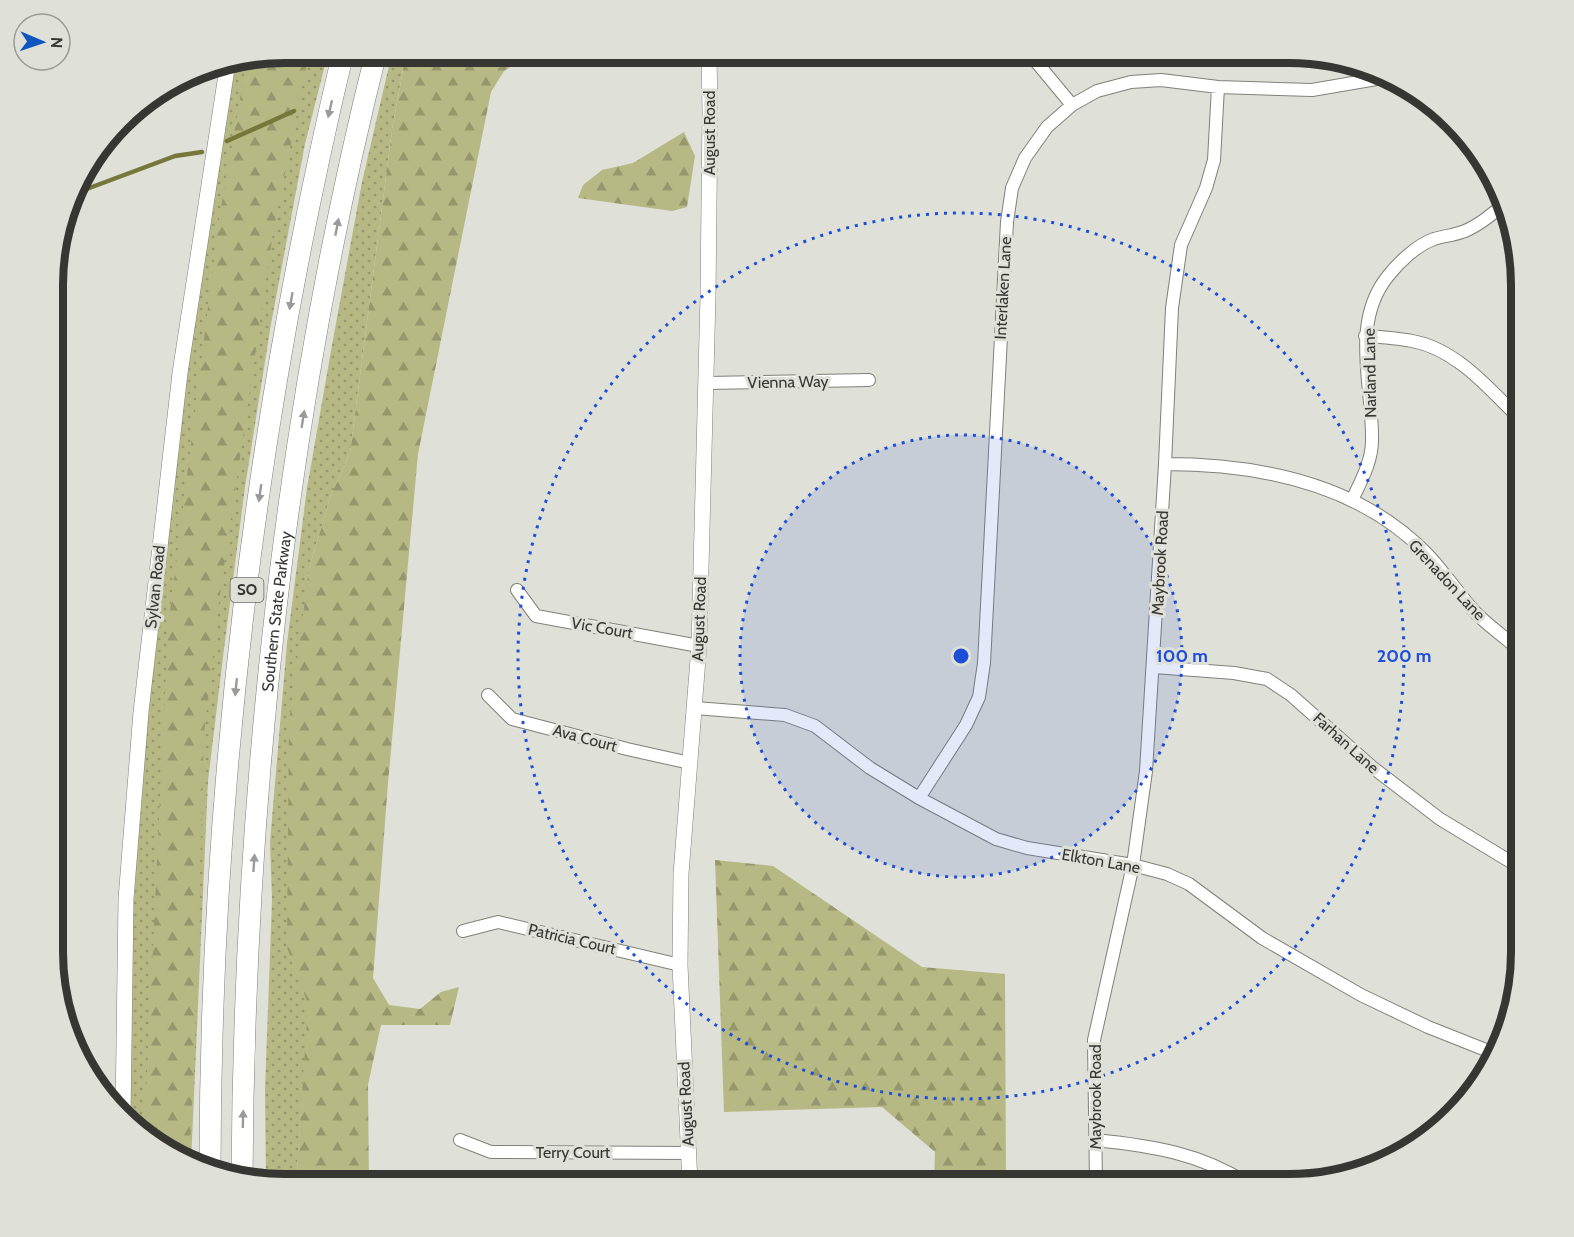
<svg xmlns="http://www.w3.org/2000/svg" width="1574" height="1237" font-family="Cabin,sans-serif">
<defs>
<pattern id="grass-dots" width="8" height="8" patternUnits="userSpaceOnUse" patternTransform="scale(1.5)"><rect width="8" height="8" fill="#b7b984"/><path d="M2 2h.1M6 6h.1" fill="none" stroke="#96976d" stroke-width="1.8" stroke-linecap="round"/></pattern>
<pattern id="forest-firs" width="22" height="20" patternUnits="userSpaceOnUse" patternTransform="scale(1.5)"><rect width="22" height="20" fill="#b7b984"/><path d="M5 1l3.5 6h-7zM16 11l3.5 6h-7z" fill="#96976d"/></pattern>
</defs>
<rect width="100%" height="100%" fill="#dfe0d8"/>
<path fill="url(#grass-dots)" d="M285,53H328L305,144L271,324L245,487L224,649L208,781L191,1163L129,1124L133,915L146,722L182,403L236,61Z
M392,53H406L392,130L350,453L331,495L309,569L287,948L309,1004L296,1184H270L266,1183L265,1090L272,900L270,842L287,643L307,488L332,345L362,182Z"/>
<path fill="url(#forest-firs)" d="M285,53H309L273,233L220,593L204,734L194,1072L189,1162L144,1135L168,628L219,219L247,59Z
M406,53H532L504,71L491,92L418,454L388,783L373,978L389,1005L420,1009L441,992L459,987L450,1025H381L368,1085L369,1184H296L308,1004L287,948L289,722L309,569L331,495L350,453L392,130Z
M684,132L695,156L687,207L672,211L578,198L583,185L602,170L633,163Z
M715,860L773,866L922,967L1005,974L1006,1184H934L935,1152L882,1107L724,1112Z"/>
<g fill="none" stroke-linecap="round" stroke-linejoin="round">
<path stroke="#76773b" stroke-width="4.5" d="M405,63L417,53
M227,141L294,111
M76,193L175,156L202,152"/>
<g stroke="#808179" stroke-width="14">
<path id="minor" d="M1033,58L1072,105
M1365,336C1381,337 1397,338 1412,341C1457,349 1490,390 1521,420
M706,383L869,380
M1165,464C1259,464 1359,484 1427,554C1444,572 1458,593 1474,611C1486,624 1502,635 1516,647L1521,649
M1352,500C1361,481 1372,462 1372,440C1373,385 1350,323 1388,276C1399,262 1417,245 1434,239C1444,236 1455,235 1465,231C1479,225 1491,215 1503,205
M517,590L536,616L699,646
M1154,667L1234,673L1267,679L1291,695L1372,767L1440,819L1521,868
M488,695L512,719L627,749L690,763
M695,708L785,715L815,726L870,768L919,798L996,839L1027,848L1133,865L1167,874L1189,884L1262,938L1361,995L1428,1027L1496,1054
M919,798L966,725L979,697L984,663L1007,222L1012,188L1025,158L1047,127L1072,105L1097,91L1131,82L1161,80L1218,87L1312,90L1388,77
M463,931L498,922L680,965
M460,1140L491,1152L689,1153
M1096,1140C1152,1146 1200,1153 1248,1184
M1096,1184L1094,1040L1133,865L1146,771L1165,464L1172,308L1181,245L1206,188L1214,160L1218,87"/>
</g>
<g stroke="#808179" stroke-width="16">
<path id="tertiary" d="M123,1116L126,899L141,712L180,373L228,62
M690,1184L680,965L681,874L699,646L708,296L710,112L709,53"/>
</g>
<g stroke="#808179" stroke-width="22">
<g id="motorway">
<path d="M210,1170C210,795 256,417 343,53"/>
<path id="s1" d="M242,1178C244,804 285,415 376,53"/>
</g>
</g>
<use href="#minor" stroke="#fff" stroke-width="12"/>
<use href="#tertiary" stroke="#fff" stroke-width="15"/>
<use href="#motorway" stroke="#fff" stroke-width="21"/>
</g>
<defs><path id="oneway-solid" d="M-6-.8H1V-3.2L6.5 0L1 3.2V.8H-6Z" transform="scale(1.5)"/></defs>
<g fill="#9a9a99">
<use href="#oneway-solid" transform="translate(330 109) rotate(103)"/>
<use href="#oneway-solid" transform="translate(337 227) rotate(-79)"/>
<use href="#oneway-solid" transform="translate(291 301) rotate(100)"/>
<use href="#oneway-solid" transform="translate(303 419) rotate(-81)"/>
<use href="#oneway-solid" transform="translate(260 493) rotate(98)"/>
<use href="#oneway-solid" transform="translate(236 687) rotate(96)"/>
<use href="#oneway-solid" transform="translate(254 863) rotate(-86)"/>
<use href="#oneway-solid" transform="translate(243 1119) rotate(-89)"/>
</g>
<circle cx="961" cy="656" r="221" fill="#1d4ed8" fill-opacity=".12"/>
<g fill="none" stroke="#1d4ed8" stroke-width="3" stroke-dasharray="3 6">
<circle cx="961" cy="656" r="221"/>
<circle cx="961" cy="656" r="443"/>
</g>
<g text-anchor="middle" dominant-baseline="central" stroke-width="6" stroke-linejoin="round" paint-order="stroke">
<rect fill="#dfe0d8" stroke="#696964" stroke-width="1.5" x="230.5" y="578" width="33" height="24" rx="4.5"/>
<g font-size="15" font-weight="bold" fill="#363633">
<text x="247" y="590">SO</text>
</g>
<g font-size="16" fill="#363633" stroke="#dfe0d8">
<text transform="translate(709 133) rotate(-90)">August Road</text>
<text transform="translate(1003 288) rotate(-87)">Interlaken Lane</text>
<text transform="translate(1370 373) rotate(-91)">Narland Lane</text>
<text transform="translate(788 382) rotate(-1)">Vienna Way</text>
<text transform="translate(1160 563) rotate(-87)">Maybrook Road</text>
<text transform="translate(1447 580) rotate(47)">Grenadon Lane</text>
<text transform="translate(155 587) rotate(-84)">Sylvan Road</text>
<text stroke="none"><textPath href="#s1" startOffset="568">Southern State Parkway</textPath></text>
<text transform="translate(699 619) rotate(-88)">August Road</text>
<text transform="translate(602 628) rotate(10)">Vic Court</text>
<text transform="translate(585 738) rotate(15)">Ava Court</text>
<text transform="translate(1346 743) rotate(42)">Farhan Lane</text>
<text transform="translate(1101 861) rotate(10)">Elkton Lane</text>
<text transform="translate(572 939) rotate(13)">Patricia Court</text>
<text transform="translate(1095 1097) rotate(-90)">Maybrook Road</text>
<text transform="translate(686 1104) rotate(-93)">August Road</text>
<text x="573" y="1152">Terry Court</text>
</g>
</g>
<path d="M0 0H1574V1237H0ZM285 63H1289A222 222 0 0 1 1511 285V952A222 222 0 0 1 1289 1174H285A222 222 0 0 1 63 952V285A222 222 0 0 1 285 63Z" fill="#dfe0d8" fill-rule="evenodd"/>
<path fill="none" stroke="#363633" stroke-width="8" d="M285 63H1289A222 222 0 0 1 1511 285V952A222 222 0 0 1 1289 1174H285A222 222 0 0 1 63 952V285A222 222 0 0 1 285 63Z"/>
<circle cx="961" cy="656" r="9" fill="#1d4ed8" stroke="#dfe0d8" stroke-width="3"/>
<g font-size="18" text-anchor="middle" font-weight="bold" fill="#1d4ed8" stroke="#dfe0d8" stroke-width="6" stroke-linejoin="round" paint-order="stroke">
<text x="1182" y="662">100 m</text>
<text x="1404" y="662">200 m</text>
</g>
<g transform="translate(42 42) rotate(92)"><circle r="28" fill="#dfe0d8" stroke="#9b9c96" stroke-width="1.5"/>
<path d="M0-4.5L10 22L0 15L-10 22Z" fill="#0f56c0"/>
<text y="-9" font-size="16" font-weight="bold" text-anchor="middle" fill="#363633">N</text>
</g>
</svg>
